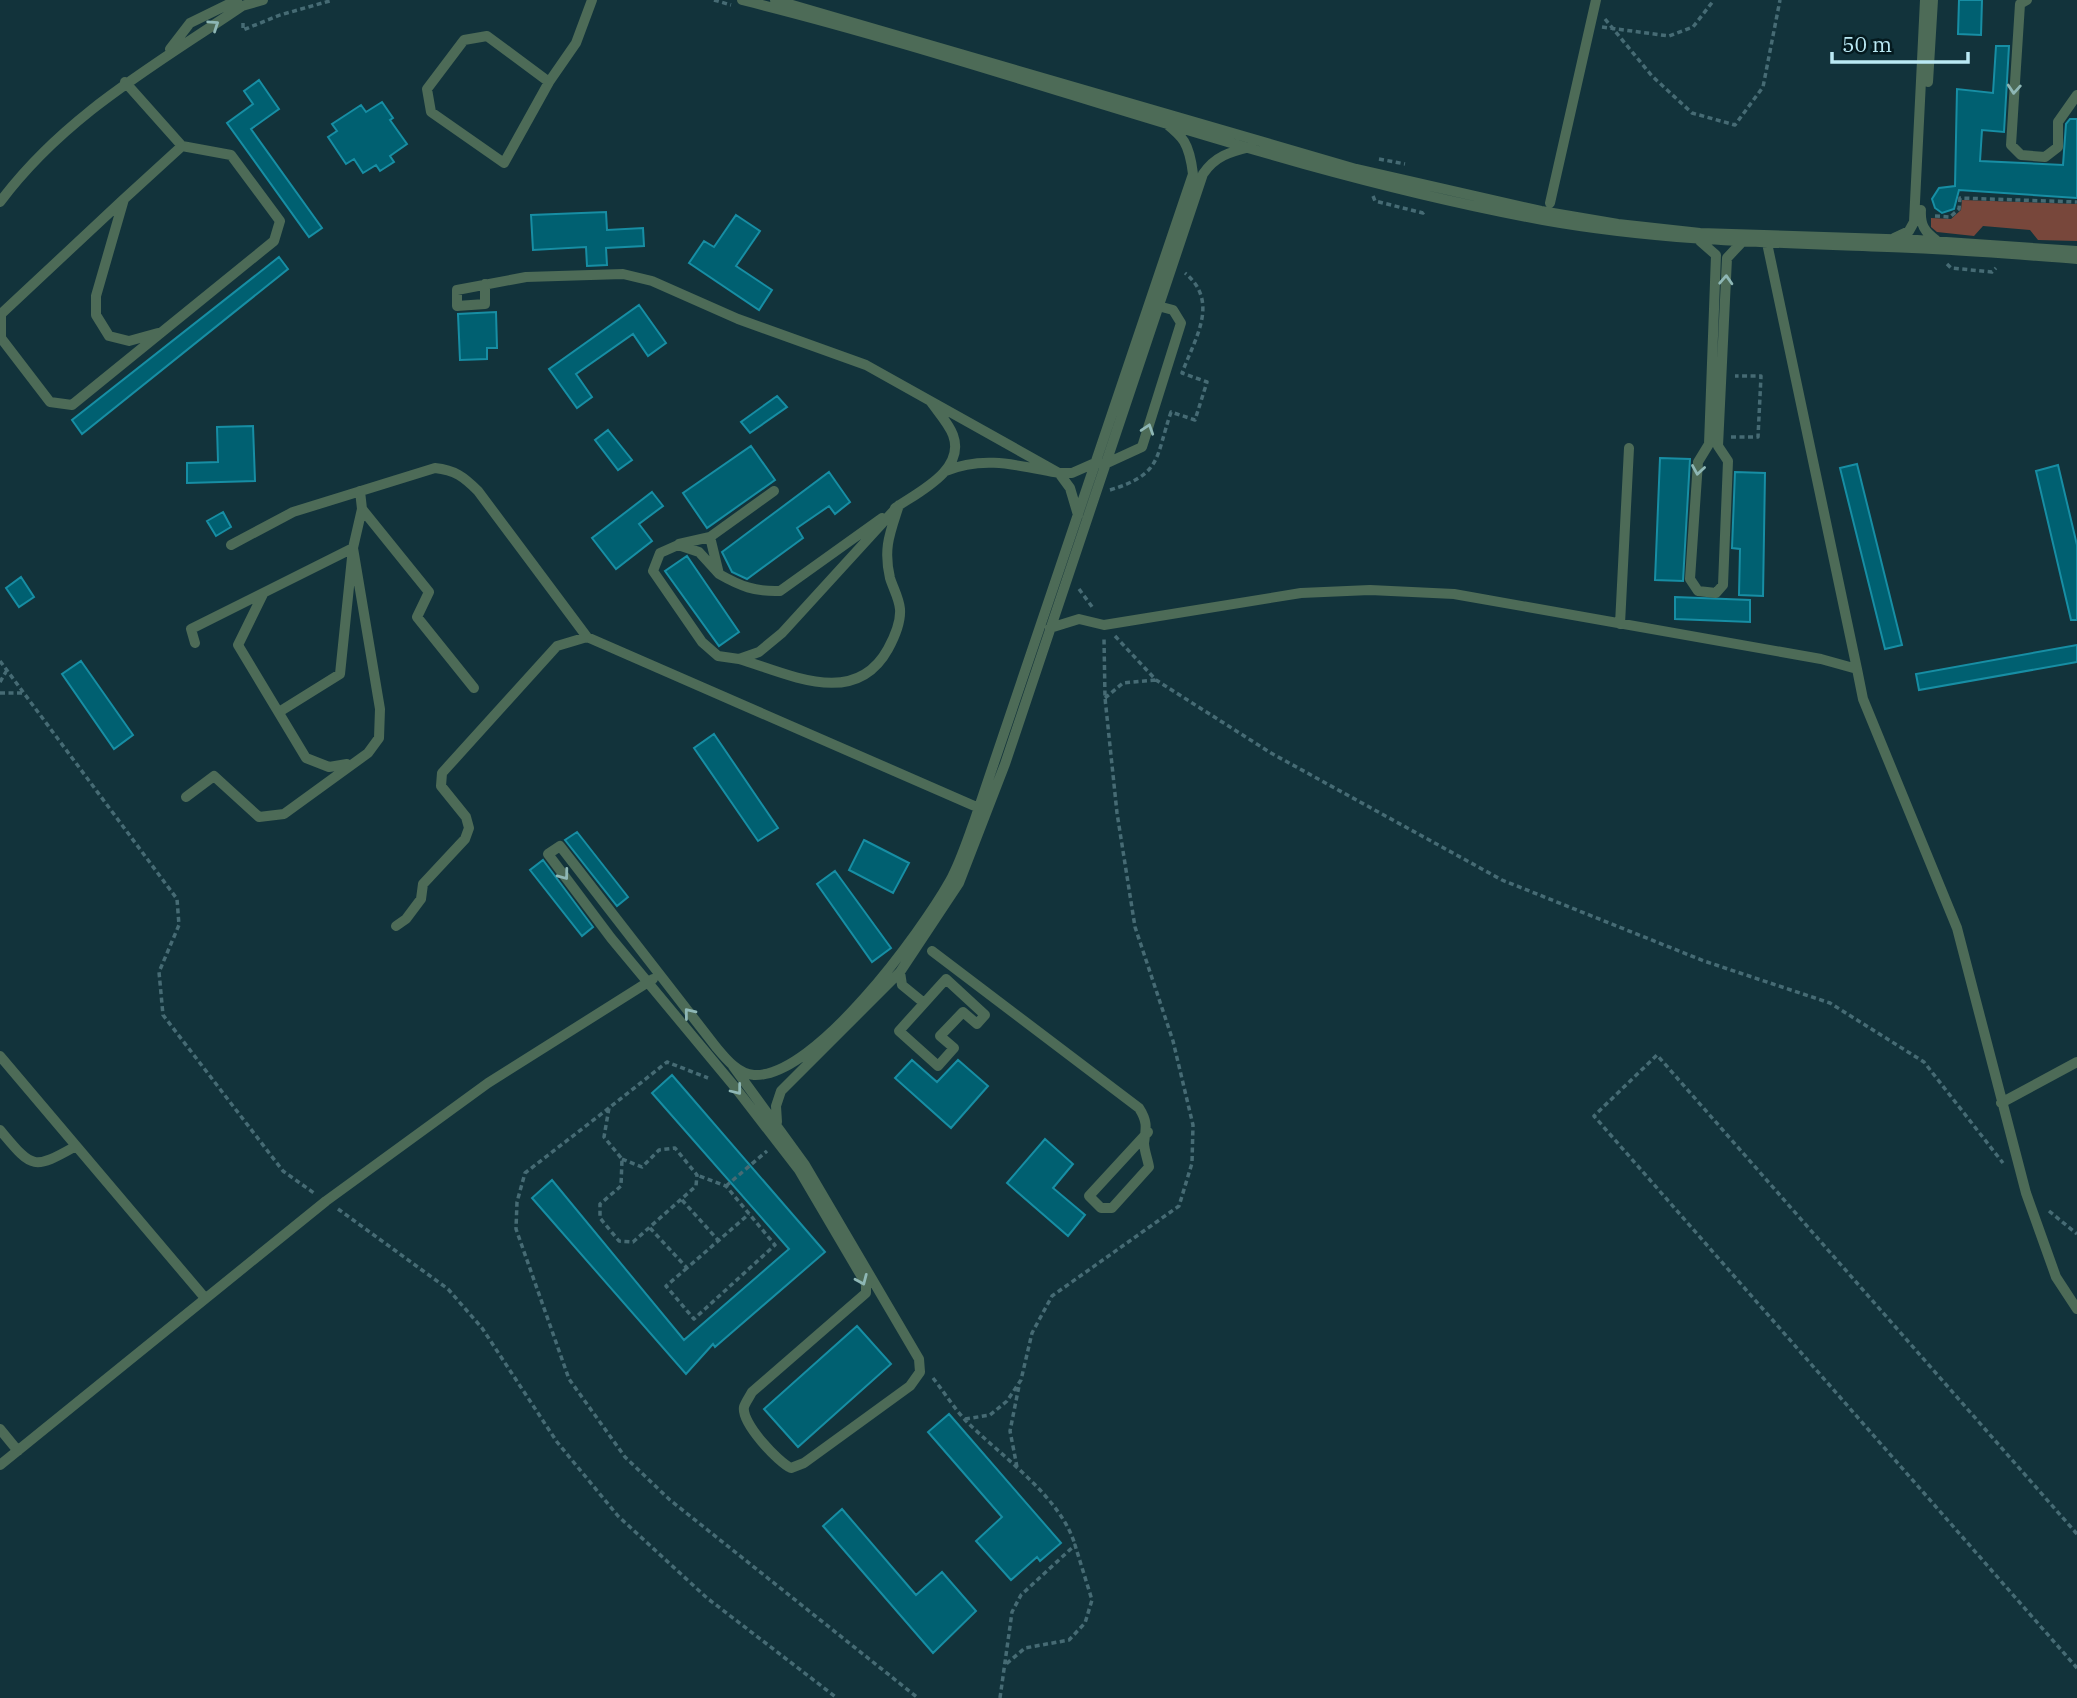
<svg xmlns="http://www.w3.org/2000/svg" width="2077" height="1698" font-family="'IBM Plex Serif',serif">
<rect width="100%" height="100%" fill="#12333b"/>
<path fill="#78473b" d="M1962,200L2077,204V241L2038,240L2030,230L1983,226L1974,236L1937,232L1931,227V218L1951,219L1961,210Z"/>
<path fill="#006071" stroke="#178ea4" stroke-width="2" d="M1959,0H1982L1981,35L1958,34Z
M1996,46H2009L2004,132L1982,130L1980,161L2063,165L2066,124L2070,119H2077V198L1959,190L1954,209L1942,213L1935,208L1932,199L1939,188L1955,186L1957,89L1993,93Z
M259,80L279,109L251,129L322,228L309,237L227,123L253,104L244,91Z
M382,102L393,118L390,120L407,144L390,156L394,162L380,171L376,165L363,173L354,159L346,164L328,137L337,131L332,124L361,105L366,112Z
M606,212L607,230L643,228L644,246L606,248L607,265L587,266L586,247L533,250L531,215Z
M736,215L760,231L736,266L772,290L759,310L689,263L704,241L714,247Z
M279,257L288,269L82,434L72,420Z
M639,305L666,343L648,356L633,334L576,374L592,397L577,408L549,369Z
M496,312L497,348H487V359L460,360L458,314Z
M777,396L787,407L750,433L741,422Z
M253,426L255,481L187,483V463L218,462L217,427Z
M608,430L632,460L618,470L595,440Z
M751,446L775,480L707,528L683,493Z
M1660,458L1690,459L1683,581L1655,580Z
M1857,464L1902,645L1885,649L1840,468Z
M2058,465L2077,545V620H2071L2036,471Z
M829,472L850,502L835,514L829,506L797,528L803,538L747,579L732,572L722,552Z
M1735,472L1765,473L1763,596L1739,595L1740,549L1732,548Z
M652,492L663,506L639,524L652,541L616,569L592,538Z
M223,512L231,527L216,536L207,521Z
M687,556L739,632L719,646L665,571Z
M21,577L34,597L19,607L6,588Z
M1675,597L1750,600V622L1675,619Z
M2077,645V662L1919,690L1916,674Z
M81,661L133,735L114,749L62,674Z
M714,734L778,828L758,841L694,748Z
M577,832L628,897L617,906L565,840Z
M864,840L909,863L893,893L849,870Z
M543,860L593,927L582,936L530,870Z
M835,871L891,948L872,962L817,884Z
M912,1060L937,1082L958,1060L988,1086L951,1128L895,1078Z
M672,1075L825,1252L715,1347L713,1344L686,1374L532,1198L552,1180L684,1340L789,1249L652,1093Z
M1045,1139L1073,1164L1053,1188L1085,1215L1068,1236L1007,1183Z
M857,1326L891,1364L798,1447L764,1409Z
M949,1414L1061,1543L1040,1561L1037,1557L1011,1580L976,1541L1002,1517L928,1432Z
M842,1509L916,1595L942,1572L976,1611L933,1653L823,1526Z"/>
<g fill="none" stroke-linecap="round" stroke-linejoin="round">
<path stroke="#466b74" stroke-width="3.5" stroke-dasharray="5 3.5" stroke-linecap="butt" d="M714,0L731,5
M1605,19L1652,76L1692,113L1735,125L1763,87L1780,0
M243,23V30L280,15L333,0
M1602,27L1669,36L1693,27L1714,0
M1379,159L1405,164
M1373,196L1375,201L1423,213L1426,210
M1935,216L1950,217L1959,209L1960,198L2077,202
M1947,264L1951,268L1992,272L1996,268
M1731,437H1758L1761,376H1735
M1110,490C1162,474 1155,459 1171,412L1195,420L1207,382L1182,373C1195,338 1220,302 1185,273
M1079,589L1093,608
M1115,636L1156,680L1271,753L1502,880L1704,961L1830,1003L1924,1062L2003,1163
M0,661L177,899L179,925L159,972L163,1015L283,1171L314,1193
M0,682L7,670
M0,693H22
M1105,698L1123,683L1156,680
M609,1108L525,1173L517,1202L516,1229L569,1379L625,1457L670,1500L918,1698
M622,1159L642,1167L659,1150L675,1148L697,1175L696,1186L633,1242L619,1241L600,1218V1204L621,1186L622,1159L604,1137L609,1108L667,1062L708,1078
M726,1186L767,1151
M682,1200L718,1240
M338,1209L448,1289L482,1328L557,1442L618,1516L707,1598L837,1698
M2049,1211L2077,1234
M650,1228L687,1268L749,1214
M687,1268L666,1286L694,1319L775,1245L726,1186L697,1175
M933,1378C944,1392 954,1408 966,1421C1001,1456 1061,1497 1075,1545
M965,1419L990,1415L1007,1401L1021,1380L1032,1333L1052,1296L1179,1206L1192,1163L1193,1125L1173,1041L1135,927L1117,813L1105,698L1104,638
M1017,1467L1010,1431L1019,1386
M2077,1534L1657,1055L1594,1116L2077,1668
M1000,1698L1012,1612L1021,1595L1075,1545L1092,1600L1085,1623L1069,1640L1025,1648L1005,1665"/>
<path stroke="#4d6b57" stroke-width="10" d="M742,0C1010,66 1270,170 1543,220C1666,242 1788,243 1912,248C1967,250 2022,255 2077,259
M775,0L1356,169L1541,211L1618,224L1700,233L1917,240L2077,251
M2027,0L2020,4L2011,145L2021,155L2045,157L2058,147V122L2077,95
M487,36L549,82L504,163L431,112L427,89L464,40Z
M170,49L190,23L237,0
M549,82L576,43L592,0
M1928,82L1933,0
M124,199L1,314V338L50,402L72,405L274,241L280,221L231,155L182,146L125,82
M0,202C65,115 154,66 242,6L263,0
M1550,203L1596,0
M1921,210C1920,225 1925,232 1936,240
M1894,238L1909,231L1914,222L1925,0
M1700,241L1716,255L1709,444L1698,462L1690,579L1698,591L1716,593L1723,585L1728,461L1718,446L1727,258L1742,242
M1767,243L1857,669
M485,284V304L457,306V290L526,277L623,274L652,281L738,319L866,365L1059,473C1020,466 984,455 946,471
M158,333L129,341L109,336L96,315V296L124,199L182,146
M360,491L362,509L429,592L417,617L474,688
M895,508C918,492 966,470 953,435C949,424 938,412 931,402
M1078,515L1070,488L1059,473H1072L1097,462L1105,464L1142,447L1181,323L1173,310L1158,306L1154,309
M710,537L774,491
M679,544L710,537L719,574C740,586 755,592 780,591L882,518
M231,545L293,512L435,468C455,470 464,477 478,491L587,637
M719,574L699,552L678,545L660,553L653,571L702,642L718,656L739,659L759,652L782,633L899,505C890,533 883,548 890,578C893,588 899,598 900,609C901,622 894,638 888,649C855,709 789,674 739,659
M263,594L238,645L306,758L329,767L347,764
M1620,624L1629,448
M1050,628L1079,619L1104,625L1301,593L1370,590L1454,594L1821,659L1857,669L1863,699L1957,928L2026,1193L2056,1277L2077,1309
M195,643L191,629L353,548L362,509
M186,797L214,776L259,817L284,814L368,753L379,738L380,709L353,548L340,674L279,712
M396,926L406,919L421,899L423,884L465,839L469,828L466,817L441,786L442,773L557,646L587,637L979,808
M932,951L1139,1108C1148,1122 1146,1128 1144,1143C1144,1150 1148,1160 1149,1167L1112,1208H1101L1089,1196L1148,1132
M900,972L902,985L924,1003
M946,979L985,1015L977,1024L963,1012L940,1036L954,1048L938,1066L899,1031Z
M0,1056L205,1298
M733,1066L805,1165L919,1359L920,1372L910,1386L804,1463L791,1468C778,1462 741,1423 744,1407C745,1403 750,1396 752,1392L866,1293V1284L799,1170L734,1086L611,938L548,854L560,846L716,1047C726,1059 738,1074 754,1075C815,1078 922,931 950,881C960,863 967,841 974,822L1193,174C1188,132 1177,135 1149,109
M2001,1103L2077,1062
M777,1122L776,1106L781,1091L900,972L959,883L1005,764L1203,174C1215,156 1230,152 1250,147
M0,1130C32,1168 32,1171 76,1146
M0,1429L18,1451
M0,1465L326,1201L488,1083L653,979"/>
</g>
<defs><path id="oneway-chevron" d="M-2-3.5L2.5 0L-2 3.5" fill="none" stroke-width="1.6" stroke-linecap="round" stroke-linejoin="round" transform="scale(1.75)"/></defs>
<g stroke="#8eb7b5">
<use href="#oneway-chevron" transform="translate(214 25) rotate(-34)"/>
<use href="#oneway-chevron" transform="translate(2014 89) rotate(94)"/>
<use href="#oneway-chevron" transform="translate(1726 280) rotate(-87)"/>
<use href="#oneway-chevron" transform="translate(1148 429) rotate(-72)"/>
<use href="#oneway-chevron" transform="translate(1698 470) rotate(99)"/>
<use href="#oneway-chevron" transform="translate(564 875) rotate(53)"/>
<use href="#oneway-chevron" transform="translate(689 1013) rotate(-129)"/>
<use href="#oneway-chevron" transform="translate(737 1090) rotate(52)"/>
<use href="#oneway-chevron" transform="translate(862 1280) rotate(67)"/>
</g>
<path d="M1832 52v10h136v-10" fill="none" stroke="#bae9f4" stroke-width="3.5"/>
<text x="1842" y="52" font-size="21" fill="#bae9f4" stroke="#041a1f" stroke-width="5" paint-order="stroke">50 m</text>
</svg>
